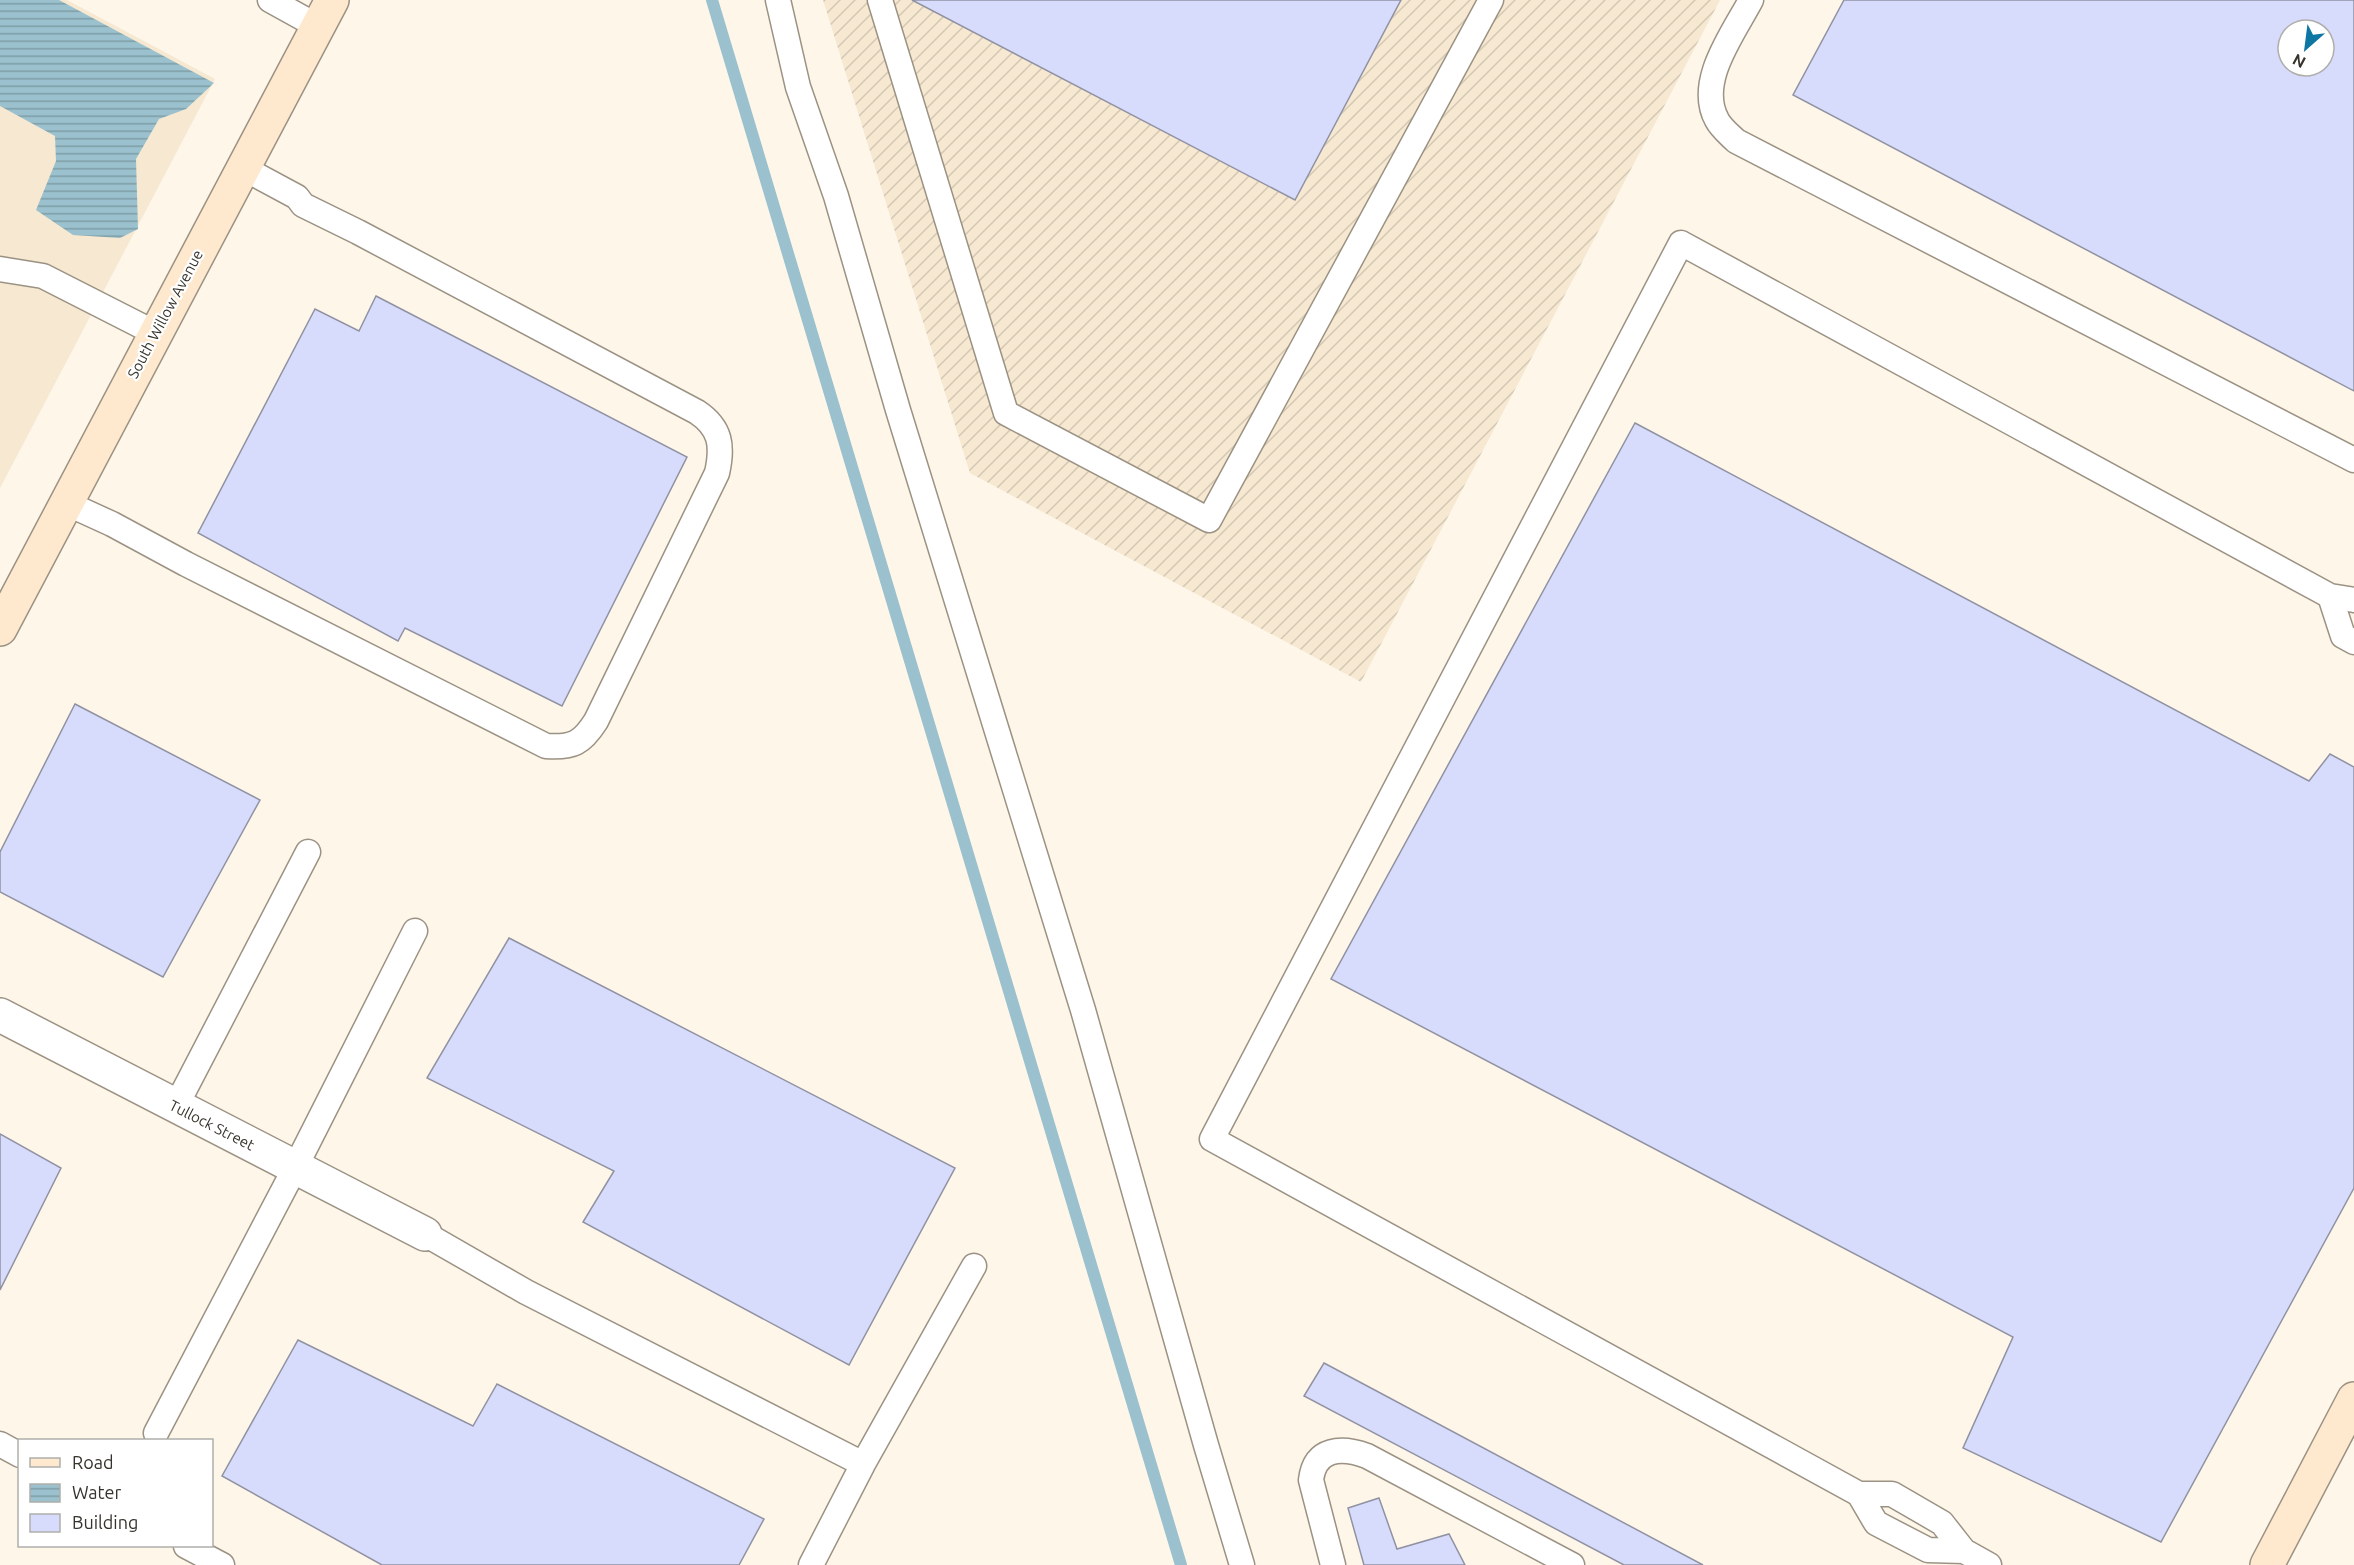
<svg xmlns="http://www.w3.org/2000/svg" width="2354" height="1565" font-family="Ubuntu,sans-serif">
<defs>
<pattern id="industrial-furrows" width="10" height="10" patternUnits="userSpaceOnUse" patternTransform="scale(1.5)"><rect width="10" height="10" fill="#f6e8d1"/><path d="M-1 1l2-2M0 10L10 0M9 11l2-2" fill="none" stroke="#d4c8b4"/></pattern>
<pattern id="water-rules" width="6" height="5" patternUnits="userSpaceOnUse" patternTransform="scale(1.5)"><rect width="6" height="5" fill="#9ac1cd"/><path d="M0 2.5h6" fill="none" stroke="#7e9ea7"/></pattern>
</defs>
<rect width="100%" height="100%" fill="#fef6e9"/>
<path fill="#f6e8d1" d="M0,0H67L215,79L0,488Z"/>
<path fill="url(#industrial-furrows)" d="M823,0H1720L1361,682L970,473Z"/>
<path fill="url(#water-rules)" d="M0,0H59L214,83L186,109L159,119L136,159L138,229L120,238L73,235L36,210L56,161L55,136L0,106Z"/>
<g fill="none" stroke-linecap="round" stroke-linejoin="round">
<path stroke="#9ac1cd" stroke-width="12" d="M712,0L1181,1565"/>
</g>
<path fill="#d8dcfc" stroke="#9092a2" stroke-width="1.5" fill-rule="evenodd" d="M912,0H1401L1295,200Z
M1844,0H2354V391L1793,95ZM2288,30H2324V66H2288Z
M376,296L687,457L562,706L405,628L398,641L198,533L315,309L359,331Z
M1635,423L2309,781L2330,754L2354,767V1188L2161,1542L1963,1448L2013,1337L1331,979Z
M75,704L260,800L163,977L0,892V852Z
M509,938L955,1168L849,1365L583,1222L614,1171L427,1078Z
M0,1134L61,1168L0,1290Z
M298,1340L473,1426L497,1384L764,1519L739,1565H382L222,1476Z
M1324,1363L1703,1565H1624L1304,1396Z
M1379,1498L1397,1549L1449,1534L1465,1565H1364L1348,1508Z"/>
<g fill="none" stroke-linecap="round" stroke-linejoin="round">
<g stroke="#9b9283" stroke-width="27">
<path id="lane" d="M270,0L317,26
M778,0L798,87L836,196L898,410L1083,1010L1206,1445L1242,1565
M880,0L1006,413L1209,520L1491,0
M1751,0C1733,34 1696,82 1717,120C1721,128 1730,135 1736,141L2354,460
M0,269L43,276L155,333
M66,503L112,524L186,564L546,746C573,748 582,743 596,721L717,473C723,446 721,428 697,412L358,232L303,205L297,197L243,168
M2330,596L2343,636L2354,642
M176,1106L308,852
M425,1234L526,1292L863,1464
M156,1433L295,1168L415,931
M0,1444L20,1455
M1859,1494L1876,1523L1928,1550L1964,1551
M186,1546L222,1565
M811,1565L863,1464L974,1266
M1333,1565L1311,1480C1315,1447 1342,1447 1367,1456L1572,1565
M1989,1565L1964,1551L1942,1523L1892,1494H1859L1212,1139L1681,243L2330,596L2354,600"/>
</g>
<g stroke="#9b9283" stroke-width="36">
<path id="street" d="M0,1015L425,1234"/>
</g>
<g stroke="#9b9283" stroke-width="36">
<path id="secondary" d="M0,629L332,0
M2267,1565L2354,1399"/>
</g>
<use href="#lane" stroke="#fff" stroke-width="24"/>
<use href="#street" stroke="#fff" stroke-width="33"/>
<use href="#secondary" stroke="#fee8ce" stroke-width="33"/>
</g>
<g text-anchor="middle" dominant-baseline="central" stroke-width="4.5" stroke-linejoin="round" paint-order="stroke">
<g font-size="15" fill="#37342d" stroke="#fff">
<text transform="translate(165 314) rotate(-62)">South Willow Avenue</text>
<text transform="translate(212 1125) rotate(27)">Tullock Street</text>
</g>
</g>
<rect x="18" y="1439" width="195" height="108" fill="#ffffff" stroke="#afaeab" stroke-width="1.5"/>
<rect x="30" y="1458" width="30" height="9" fill="#fee8ce" stroke="#afaeab" stroke-width="1.5"/>
<text x="72" y="1469" font-size="18" fill="#37342d">Road</text>
<rect x="30" y="1484" width="30" height="18" fill="url(#water-rules)" stroke="#afaeab" stroke-width="1.5"/>
<text x="72" y="1499" font-size="18" fill="#37342d">Water</text>
<rect x="30" y="1514" width="30" height="18" fill="#d8dcfc" stroke="#afaeab" stroke-width="1.5"/>
<text x="72" y="1529" font-size="18" fill="#37342d">Building</text>
<g transform="translate(2306 48) rotate(208)"><circle r="28" fill="#ffffff" stroke="#afaeab" stroke-width="1.5"/>
<path d="M0-4.5L10 22L0 15L-10 22Z" fill="#0d76a2"/>
<text y="-9" font-size="16" font-weight="bold" text-anchor="middle" fill="#37342d">N</text>
</g>
</svg>
